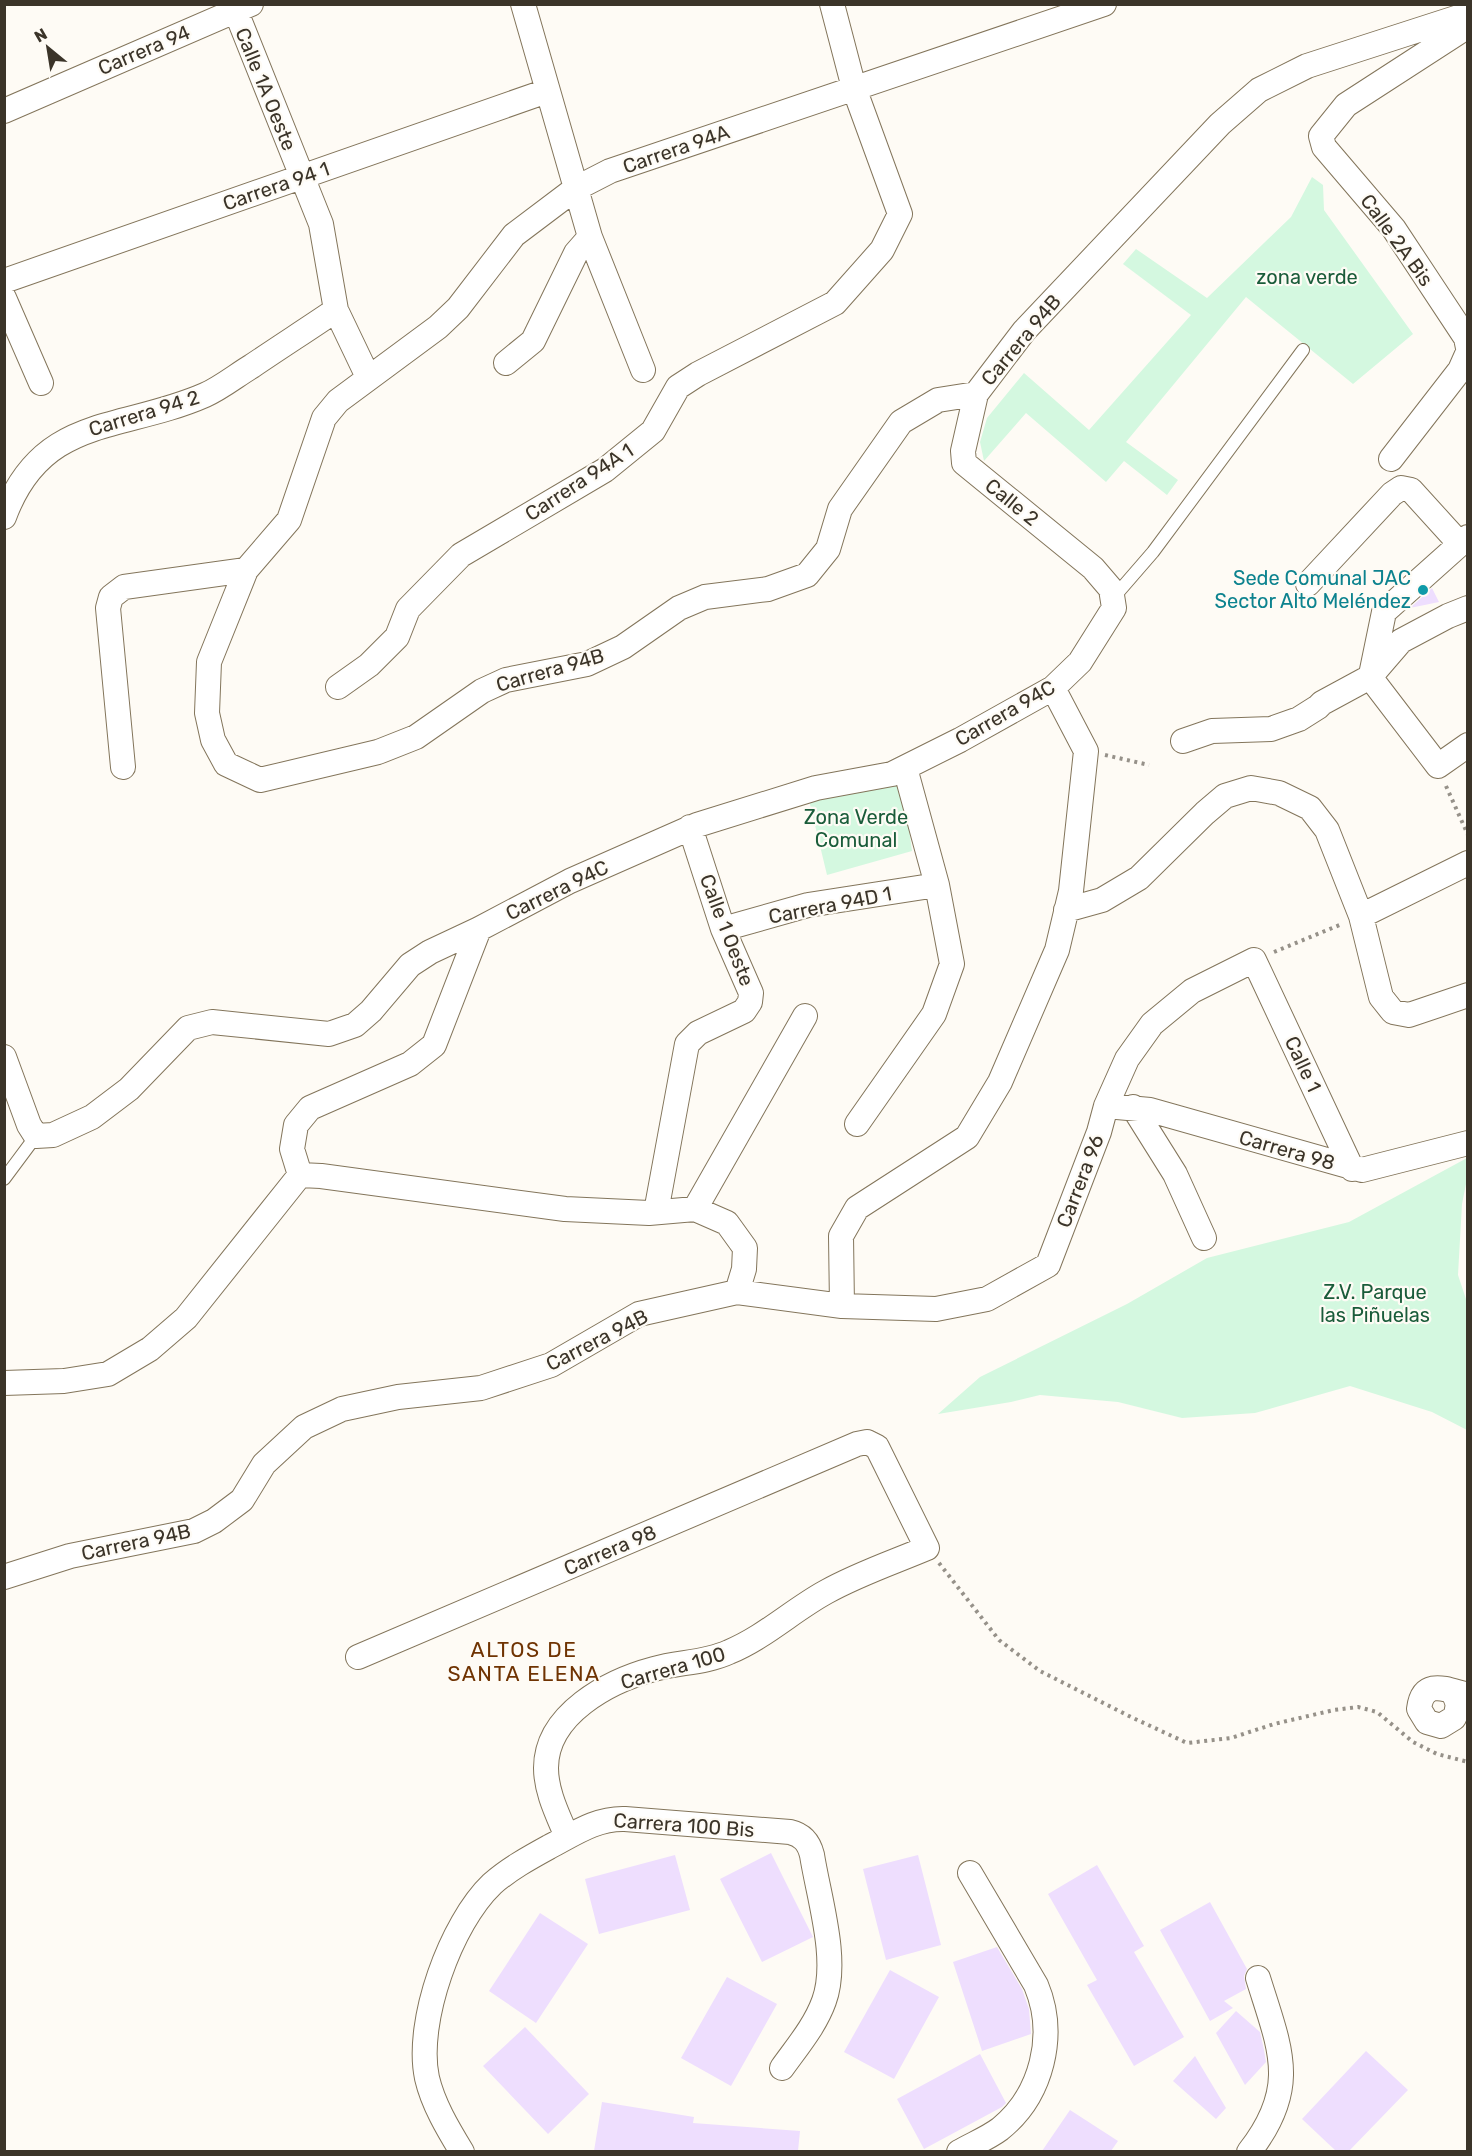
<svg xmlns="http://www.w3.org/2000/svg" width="1472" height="2156" font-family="Rubik,sans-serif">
<rect width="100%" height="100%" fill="#fefbf5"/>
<path fill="#d4f8e0" d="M1312,177L1323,185L1324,210L1413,334L1353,384L1246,297L1126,442L1178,480L1167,495L1124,461L1106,482L1026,413L984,461L980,442L987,418L1024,373L1089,430L1191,315L1123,264L1136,249L1207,298L1291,217Z
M903,784L912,851L827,875L809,800Z
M1467,1158V1179L1462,1204L1458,1275L1467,1302V1430L1432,1412L1350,1386L1255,1413L1182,1418L1118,1402L1040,1395L1011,1402L938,1414L980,1377L1127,1304L1207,1258L1349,1222Z"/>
<path fill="#eedefe" d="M1432,588L1439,602L1410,608Z
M771,1853L813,1937L762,1962L720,1879Z
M675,1855L690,1910L599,1934L585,1879Z
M918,1855L941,1945L886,1960L863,1869Z
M1097,1865L1144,1946L1134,1952L1184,2037L1134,2066L1087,1985L1097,1980L1048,1894Z
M1210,1902L1247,1969L1244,1976L1246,1989L1224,2001L1233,2008L1210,2021L1160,1930Z
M540,1913L588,1944L536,2023L489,1991Z
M997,1947L1022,1989L1029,2009L1031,2034L982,2051L953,1962Z
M890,1970L939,1997L894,2079L844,2052Z
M727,1977L777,2004L731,2086L681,2058Z
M1236,2011L1260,2032L1264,2050L1266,2062L1245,2085L1216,2033Z
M525,2027L589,2094L548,2134L483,2066Z
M1366,2051L1408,2090L1349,2151H1336L1302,2119Z
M980,2054L1006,2103L1002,2107L924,2149L897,2099Z
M1195,2056L1226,2108L1216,2119L1173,2081Z
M602,2102L694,2117L693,2123L800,2131L798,2151H594Z
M1070,2110L1118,2141L1111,2151H1042Z"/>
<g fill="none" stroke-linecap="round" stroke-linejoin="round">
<g stroke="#83755b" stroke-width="14">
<path id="lane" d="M1114,597L1153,552L1303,350
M4,1179L36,1136"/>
</g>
<g stroke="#83755b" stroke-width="26">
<path id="street" d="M233,4L321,224L336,310L368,377
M523,4L590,237L643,370
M1104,4L610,171L575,189L514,235L458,308L438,327L338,401L324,418L289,520L246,570L209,662L207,713L213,740L226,764L260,780L378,752L416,737L482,691L506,680L587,664L623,647L679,608L705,597L768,589L807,575L828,549L840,509L901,422L938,400L976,394L1024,331L1220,124L1259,90L1307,66L1468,14
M1468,26L1346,105L1321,136L1324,147L1394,229L1466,338L1468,348
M4,111L251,4
M4,281L547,91
M4,298L41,383
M506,363L533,341L576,253L590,237
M1391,459L1460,370L1468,352
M4,517C42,414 121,432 205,395C221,388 237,375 252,366C280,347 308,329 336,310
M1308,584L1392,494L1401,488L1411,490L1460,544
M1371,675L1384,612L1468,537
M1370,677L1438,766L1468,745
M338,687L369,665L397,637L408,609L461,555L605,470L653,431L678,387L698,374L835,303L882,250L900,214L854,88L832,4
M1183,741L1212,731L1271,729L1299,719L1318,707L1322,703L1370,677L1401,641L1448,616L1468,608
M123,767L108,608L111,597L124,587L246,570
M1066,910L1102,900L1139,878L1205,813L1225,796L1251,788L1279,793L1310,808L1327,830L1361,916L1381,997L1393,1012L1409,1015L1468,995
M1361,916L1468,863
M723,929L808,905L937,885
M4,1057L29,1125L36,1136L53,1135L92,1117L129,1089L188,1028L212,1022L329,1034L355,1025L371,1011L410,965L430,952L479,929L570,881L697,825L816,788L892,774L960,740L1053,688L1080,662L1114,608L1111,589L1093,568L964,463L963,451L976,394
M1106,1106L1150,1110L1362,1170L1468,1143
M1133,1107L1175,1174L1204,1238
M857,1124L934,1014L952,964L937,885L905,768
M300,1175L321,1176L565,1209L649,1213L695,1209L727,1223L745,1248L744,1269L737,1292
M300,1175L292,1149L296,1125L310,1108L410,1064L434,1045L479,929
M695,1209L805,1016
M656,1212L687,1044L698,1033L744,1011L750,1002L751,993L723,929L690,827
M842,1306L841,1236L857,1208L967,1137L1000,1082L1057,950L1071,891L1086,751L1053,688
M4,1383L64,1381L108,1374L150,1349L186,1318L300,1175
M4,1577L70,1556L194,1531L214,1521L242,1500L264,1464L304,1427L342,1409L398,1397L481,1388L551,1365L639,1314L737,1292L842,1306L936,1309L987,1299L1048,1265L1099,1132L1106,1106L1127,1059L1152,1024L1192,991L1254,960L1352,1169
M358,1657L857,1444L867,1442L877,1447L927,1548C894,1562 858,1574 826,1592C793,1610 765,1637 729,1652C705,1663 679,1662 654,1669C609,1681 546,1714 546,1768C546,1792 558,1815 567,1837
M1451,1691C1459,1700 1459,1708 1454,1718L1441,1726L1427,1722L1419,1709C1423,1677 1447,1690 1468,1695
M462,2152C448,2129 433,2104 427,2078C415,2022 451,1923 492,1884C509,1869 529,1858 549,1847C574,1834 596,1818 625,1819L790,1832C803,1835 809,1843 812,1855C819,1899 839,1960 824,2001C815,2026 797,2047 782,2068
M959,2152C973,2144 988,2138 1000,2129C1042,2095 1057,2035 1036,1985L970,1873
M1249,2152C1300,2087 1280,2049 1258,1978"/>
</g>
<path stroke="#969189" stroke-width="4" stroke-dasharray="3 4.5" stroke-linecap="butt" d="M1105,755L1149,765
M1446,786L1468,835
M1274,952L1342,924
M939,1563L999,1640L1040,1671L1131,1717L1187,1743L1231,1738L1274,1724L1334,1710L1358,1707L1377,1712L1413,1742L1437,1754L1468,1762"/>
<use href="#lane" stroke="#fff" stroke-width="12"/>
<use href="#street" stroke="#fff" stroke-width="24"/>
</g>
<circle fill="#0f9aa8" stroke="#fefbf5" stroke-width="2" cx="1423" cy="590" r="6"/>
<g text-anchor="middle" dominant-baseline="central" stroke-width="4.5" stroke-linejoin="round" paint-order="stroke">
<g font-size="20" fill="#3b3429" stroke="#fefbf5">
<text transform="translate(144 50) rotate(-23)">Carrera 94</text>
<text transform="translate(266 89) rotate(68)">Calle 1A Oeste</text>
<text transform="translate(676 149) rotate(-19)">Carrera 94A</text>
<text transform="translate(276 186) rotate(-19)">Carrera 94 1</text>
<text transform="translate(1397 240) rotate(54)">Calle 2A Bis</text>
<text transform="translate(1021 340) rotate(-50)">Carrera 94B</text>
<text transform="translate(144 413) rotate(-17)">Carrera 94 2</text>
<text transform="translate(579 482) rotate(-33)">Carrera 94A 1</text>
<text transform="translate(1012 502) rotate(39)">Calle 2</text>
<text transform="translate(550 670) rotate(-16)">Carrera 94B</text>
<text transform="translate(1005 713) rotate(-30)">Carrera 94C</text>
<text transform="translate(557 890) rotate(-26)">Carrera 94C</text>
<text transform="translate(830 905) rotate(-11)">Carrera 94D 1</text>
<text transform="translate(727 930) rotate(69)">Calle 1 Oeste</text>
<text transform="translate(1303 1064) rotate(65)">Calle 1</text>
<text transform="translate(1287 1150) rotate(16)">Carrera 98</text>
<text transform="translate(1080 1181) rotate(-69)">Carrera 96</text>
<text transform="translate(597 1340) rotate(-27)">Carrera 94B</text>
<text transform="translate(136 1542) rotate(-12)">Carrera 94B</text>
<text transform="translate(610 1550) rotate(-23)">Carrera 98</text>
<text transform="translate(673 1668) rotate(-16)">Carrera 100</text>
<text transform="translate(684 1825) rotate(4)">Carrera 100 Bis</text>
</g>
<g font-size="20" fill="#1a5c3a" stroke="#fefbf5">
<text x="1307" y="277">zona verde</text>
<text x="856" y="817">Zona Verde<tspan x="856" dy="23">Comunal</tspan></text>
<text x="1375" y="1292">Z.V. Parque<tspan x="1375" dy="23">las Piñuelas</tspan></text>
</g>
<g font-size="20" fill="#0d838f" stroke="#fefbf5" text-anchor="end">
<text x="1411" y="578">Sede Comunal JAC<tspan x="1411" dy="23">Sector Alto Meléndez</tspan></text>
</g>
<g font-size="21" letter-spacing="1.5" fill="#6f3302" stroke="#fefbf5">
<text x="524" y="1649">ALTOS DE<tspan x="524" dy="24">SANTA ELENA</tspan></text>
</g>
</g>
<rect width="1472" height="2156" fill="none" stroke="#3b3429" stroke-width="12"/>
<g transform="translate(48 48) rotate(330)" stroke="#fefbf5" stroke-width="4.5" paint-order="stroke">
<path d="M0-4.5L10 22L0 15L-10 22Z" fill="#3b3429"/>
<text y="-9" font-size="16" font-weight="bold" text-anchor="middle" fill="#3b3429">N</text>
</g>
</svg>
